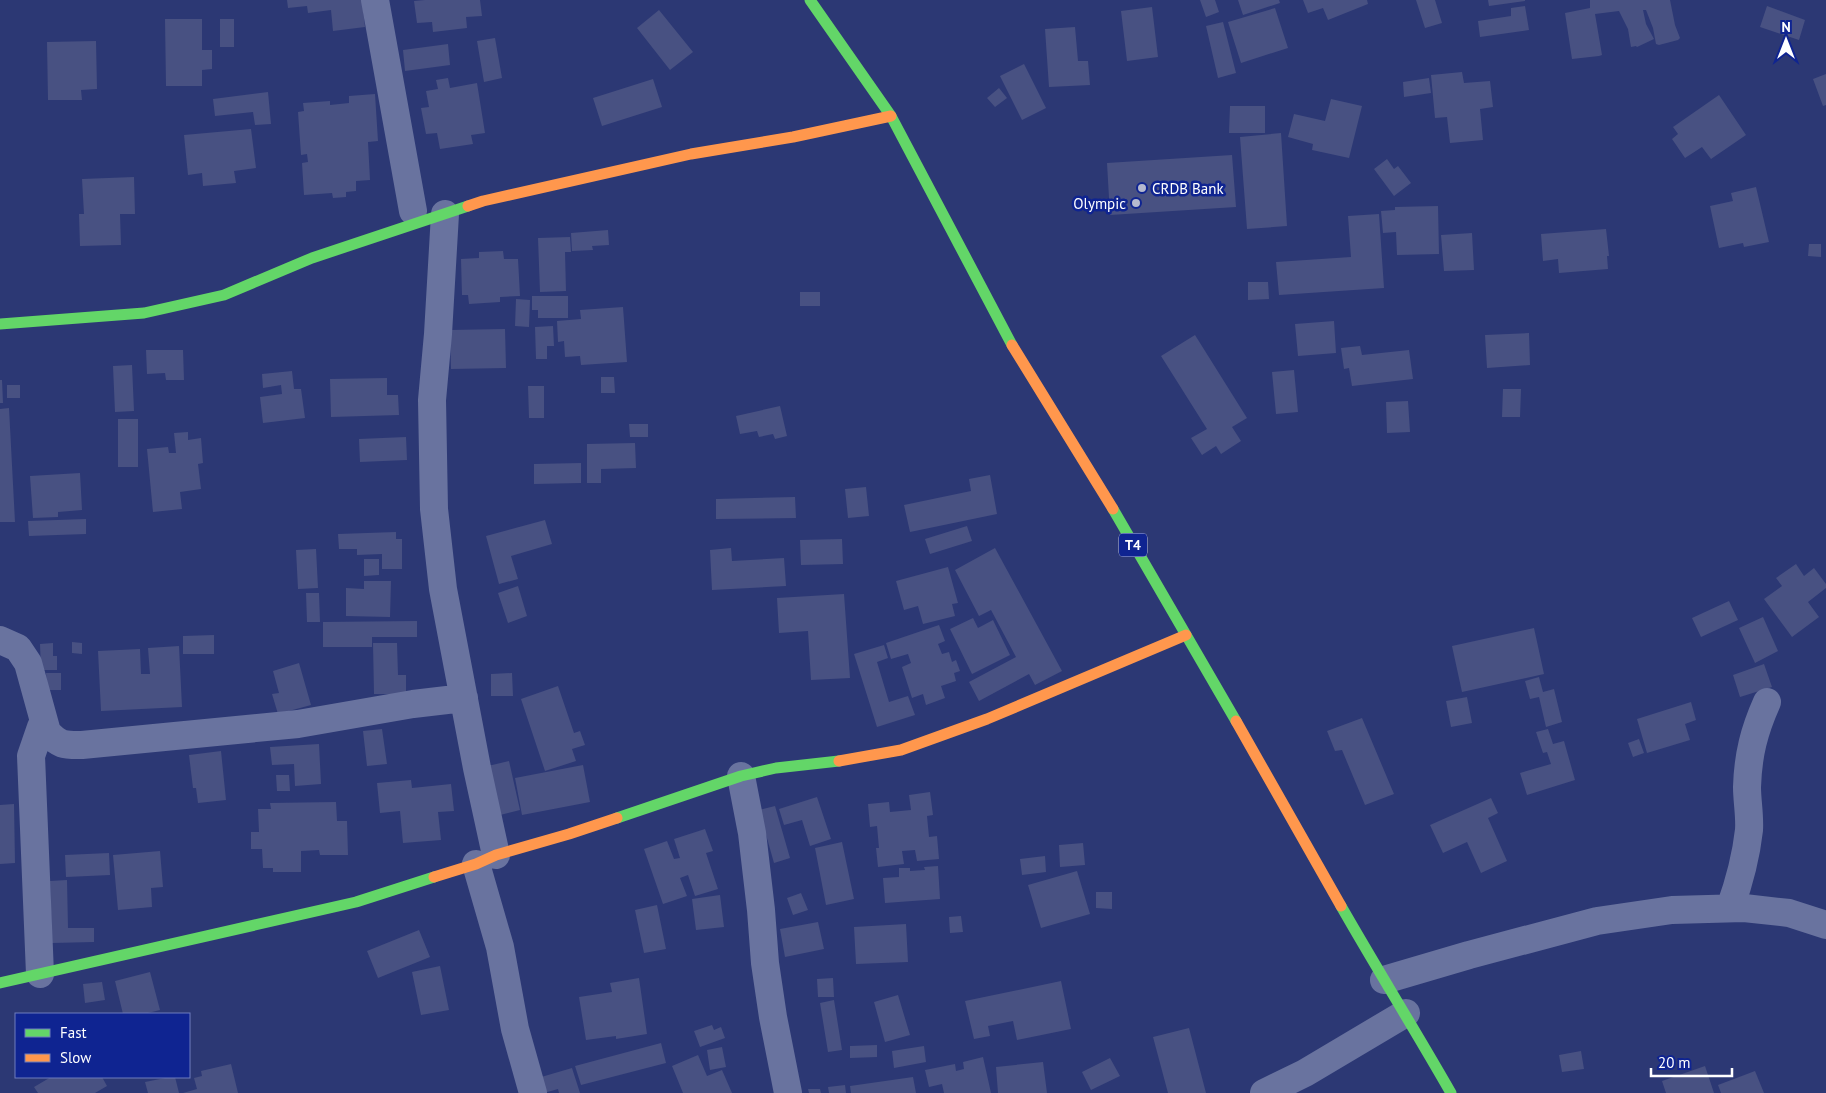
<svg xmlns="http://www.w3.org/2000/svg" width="1826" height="1093" font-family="'PT Sans',sans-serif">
<rect width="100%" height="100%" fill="#2c3874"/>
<path fill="#485182" d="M287,0H362L365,27L333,31L331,10L308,13L307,6L288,8Z
M425,0H480L482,16L466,17L467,28L433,32L432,22L417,23L414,1Z
M1200,0H1215L1219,12L1206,17Z
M1238,0H1279L1280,3L1243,15Z
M1303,0H1367L1368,4L1328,20L1323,8L1308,13Z
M1416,0H1435L1442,23L1425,28Z
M1488,0H1525V1L1489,6Z
M1590,0H1670L1675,25L1680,38L1678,40L1659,45L1656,44L1653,28L1646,10H1643L1646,24L1654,39L1637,47L1636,46L1631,47L1628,29L1619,11L1595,14L1602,55L1599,56L1572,59L1565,13L1590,8Z
M1525,6L1529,30L1480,37L1478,21L1511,16V8Z
M1767,6L1805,20L1799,40L1760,27Z
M1152,7L1158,57L1127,61L1121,11Z
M1275,8L1288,48L1241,63L1228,22Z
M659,10L693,52L670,70L637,28Z
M165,19H202V50H212V69L202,70V86H166Z
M220,19H234V47H220Z
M1223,22L1236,73L1218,78L1206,26Z
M1075,27L1078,61H1088L1090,85L1049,87L1045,29Z
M495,38L502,78L484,82L477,41Z
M96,41L97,89L81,90L82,100H48L47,42Z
M448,44L450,65L405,71L403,50Z
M1024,64L1046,108L1022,120L1000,76Z
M1462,72L1464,83L1490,81L1493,107L1480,109L1483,140L1450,143L1447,117L1435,118L1431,75Z
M1826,74V105L1823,106L1813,79Z
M448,78L450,88L477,83L485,133L471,135L473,144L440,149L437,133L426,134L421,108L429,107L426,91L438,89L436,80Z
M1429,78L1431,93L1404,97L1403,82Z
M653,79L662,107L602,126L593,98Z
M999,88L1007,98L995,107L987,98Z
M268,92L271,124L255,125L253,112L215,116L213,99Z
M375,94L378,141L368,142L370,180L356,181V191L346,192V197L333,198L332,193L304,195L302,163L308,162L307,154L301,155L298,112L304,111L303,103L330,101V105L349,103V96Z
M1719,95L1746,135L1711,159L1702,147L1685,158L1672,139L1678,134L1673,127Z
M1331,99L1362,106L1349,158L1312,150L1313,144L1288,137L1294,114L1325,121Z
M1230,106H1265V133H1229Z
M251,129L256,168L234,171L236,183L203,186L202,173L188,175L184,135Z
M1281,133L1287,226L1247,229L1240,137Z
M1232,155L1236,207L1110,215L1107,163Z
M1387,159L1394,169L1398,166L1411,183L1394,196L1374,169Z
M134,177L135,214H120L121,245L80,246L79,214H84L82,179Z
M1756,187L1769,242L1744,247L1743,243L1719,248L1710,206L1733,201L1731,193Z
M1438,206L1439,254L1397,255L1396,232L1383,233L1381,211L1395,210V207Z
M1379,214L1384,288L1279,295L1276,262L1351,257L1348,216Z
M1606,229L1609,256H1607L1608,269L1559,273L1558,259L1543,261L1541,234Z
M608,230L609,245L592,246L593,250L572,251L571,233Z
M1472,233L1474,270L1444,271L1441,235Z
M570,237L571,252H565L566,291L540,292L538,238Z
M1809,244H1821V257L1808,256Z
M503,251L504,259H518L520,296L500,297V302L469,304L468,295H462L461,259L479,258V252Z
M1248,282H1268L1269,299L1248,300Z
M800,292H820V306H800Z
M532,296H568V318H538V310H532Z
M516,299L530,300L529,327L515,326Z
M623,307L627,362L581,365L580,356L565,357L564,341L558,342L557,321L581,319L580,310Z
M1334,321L1336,353L1298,356L1295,324Z
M553,326L554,346H547V359H536L535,327Z
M505,329L506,368L451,369L450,330Z
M1529,333L1530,365L1487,368L1485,335Z
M1195,335L1247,418L1232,427L1241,441L1221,454L1216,446L1202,455L1191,438L1207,429L1161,356Z
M1360,346L1362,355L1409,350L1413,379L1352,386L1349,368L1344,369L1341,348Z
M146,350H183L184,380H166L165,373L147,374Z
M132,365L134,411L115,412L113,366Z
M1294,370L1298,412L1276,414L1272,372Z
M292,371L294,389H301L305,418L263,423L260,397L282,394L281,385L263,388L262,374Z
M601,377H614L615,393H601Z
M387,378V395H398L399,415L331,417L330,379Z
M0,380H2L3,403H0Z
M7,385H20V398H7Z
M528,386H544V418H529Z
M1503,389H1521L1520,417H1502Z
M1408,401L1410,432L1387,433L1386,402Z
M780,406L787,436L775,439L773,434L759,437L757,431L740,434L736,416Z
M9,408L15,522H0V409Z
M118,419H138V467H118Z
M629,424H648V437H630Z
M188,432V440L201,438L203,463L198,464L201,489L180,492L182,509L153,512L147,449L168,447L169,453H176L174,433Z
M406,437L407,460L360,462L359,439Z
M635,443L636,468L601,469V483H587V444Z
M581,463V483L534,484V464Z
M80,473L82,510L58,512V517L33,518L30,476Z
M990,475L997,514L910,532L904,505L971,491L969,479Z
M866,487L869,516L848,518L845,489Z
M795,497L796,518L716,519V499Z
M86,519V534L29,536L28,521Z
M545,520L552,544L511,556L518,579L499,584L486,536Z
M967,526L972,541L930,554L925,539Z
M396,532V539H402V569H382V554L357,555V549H339L338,534Z
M842,539L843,564L801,565L800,540Z
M731,548L732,561L784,558L786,586L712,590L710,550Z
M995,548L1062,671L1035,685L1029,674L979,701L969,682L1016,657L991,610L979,616L955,570Z
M316,549L318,588L298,589L296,550Z
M364,559H379V575L364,576Z
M1796,564L1804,576L1814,568L1826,584V588L1808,602L1819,617L1792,637L1764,599L1782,586L1776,578Z
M948,567L958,603L952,604L955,616L923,624L918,606L904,610L896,581Z
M364,581H391L390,617L346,616V588L364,589Z
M518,586L527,616L508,623L498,593Z
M306,593H319L320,622H307Z
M844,594L850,678L811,680L808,631L779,633L777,598Z
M1729,601L1738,620L1701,637L1692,618Z
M1763,617L1778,651L1755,663L1739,628Z
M973,618L978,628L993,620L1010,655L972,674L950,629Z
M417,621V637H372V647H323V622Z
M939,625L945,641L938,644L942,654L949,652L952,662L956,660L960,671L954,673L956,681L941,686L945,698L926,705L923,694L912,698L902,667L911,663L908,654L891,659L886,643Z
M1534,628L1544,674L1462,692L1452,646Z
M214,635V654H183V636Z
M72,642L82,643V654L72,653Z
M53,643V656H57V670H41L40,644Z
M373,643H397L398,675H406V694H374Z
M884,645L888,658L877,662L889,702L908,696L915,715L877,727L854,654Z
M179,646L182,707L101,711L98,651L140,649L141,674H150L148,648Z
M299,663L311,705L278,714L272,694L279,693L273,671Z
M1764,664L1772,687L1740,697L1733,675Z
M46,673H61V690H47Z
M512,673L513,696H491V674Z
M1539,677L1543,692L1554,689L1562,722L1546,727L1539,697L1530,699L1525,681Z
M558,686L574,733L580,731L585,745L572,749L576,761L545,771L521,699Z
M1467,697L1472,723L1451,727L1446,701Z
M1691,702L1696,720L1685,724L1690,740L1647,753L1637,719Z
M1362,718L1394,794L1365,805L1342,750L1335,751L1327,731Z
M382,729L387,764L367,766L363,731Z
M1548,729L1553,744L1564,741L1575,780L1527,795L1520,773L1551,764L1547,752L1543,753L1536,732Z
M1639,739L1644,753L1633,757L1628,743Z
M319,744L321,784L295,786L294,764L272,765L270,747Z
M221,751L226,800L198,803L196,788H193L189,755Z
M509,761L520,810L500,815L488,766Z
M583,765L590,802L522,815L515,778Z
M276,775H289L290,791H277Z
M411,780L412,788L451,784L454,811L438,812L441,840L403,843L400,811L380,813L377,783Z
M930,792L933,815L927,816L929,837L937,836L939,859L917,861L915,850L902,851L904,864L878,867L876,848H879L877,826L870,827L868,804L889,802L890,812L911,810L909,795Z
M817,797L831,839L810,846L802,820L784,825L779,809Z
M1491,798L1498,813L1488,818L1507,861L1481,873L1467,842L1443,853L1430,825Z
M336,802L337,821H347L348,855H320L319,850L301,851V872H273V868H263L262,849H251V832H259L258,809H271L270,803Z
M14,804L15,863L0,864V805Z
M775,806L790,858L774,863L759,810Z
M705,829L713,851L706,853L718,889L695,896L688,875L680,878L687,896L663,904L644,849L667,841L674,859L680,858L674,839Z
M842,842L854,899L826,905L815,848Z
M1083,843L1085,865L1060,867L1059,845Z
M160,851L163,887L151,888L152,907L118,910L113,855Z
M109,853L110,875L66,877L65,855Z
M1045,856L1046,872L1022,875L1020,859Z
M938,866L940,899L885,903L883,878L899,877V868H910V871L925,870L924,867Z
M1077,871L1090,914L1041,928L1028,885Z
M67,880L68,928H94V942L52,943L50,881Z
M1096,892H1112V909L1096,908Z
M801,893L808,910L793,915L787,898Z
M720,895L724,927L696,930L692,899Z
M657,905L666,949L644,953L635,910Z
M961,916L963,932L950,933L949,917Z
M818,922L824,949L785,957L780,929Z
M906,924L908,962L856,964L854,927Z
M419,930L430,957L378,978L367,951Z
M440,966L449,1010L421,1015L412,972Z
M150,972L160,1010L144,1014H123L115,981Z
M639,978L647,1034L616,1039V1036L586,1040L579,997L612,992L610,983Z
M833,978L834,997H818L817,979Z
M1061,981L1071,1029L1017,1040L1013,1021L988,1026L990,1036L974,1039L965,1001Z
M102,982L105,1000L85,1003L83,984Z
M898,995L910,1035L885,1042L874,1002Z
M834,1000L842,1050L828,1052L820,1003Z
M712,1025L714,1030L721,1027L725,1038L700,1047L694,1031Z
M1189,1028L1206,1093H1168L1153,1037Z
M661,1043L666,1063L581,1085L575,1066Z
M877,1045V1057L850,1058V1046Z
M924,1046L926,1062L894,1068L892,1051Z
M722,1047L726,1067L710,1070L707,1050Z
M1581,1051L1584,1069L1562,1072L1559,1055Z
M698,1055L707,1076L722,1070L732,1093H683L672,1066Z
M983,1057L991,1093H944L942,1084L929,1087L925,1070L955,1064L956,1071L964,1069L963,1062Z
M1110,1058L1120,1076L1091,1090L1082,1072Z
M1043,1062L1047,1093H998L996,1067Z
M231,1064L238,1093H183L197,1089L194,1078L202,1076L201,1071Z
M1705,1066L1714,1093H1666L1662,1081Z
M572,1068L580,1093H559L558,1089L544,1093L531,1080Z
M1755,1071L1764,1093H1721L1718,1085Z
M51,1077H102L107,1086L95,1093H38L34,1087Z
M170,1077H175L179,1093H148L145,1082Z
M913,1077L916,1093H851L850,1086Z
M845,1085L846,1093H829L828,1087Z
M808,1089H820L821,1093H809Z"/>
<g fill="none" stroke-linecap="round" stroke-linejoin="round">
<path stroke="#69739f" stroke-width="28" d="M375,0L413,211
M445,214L438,334L432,400L434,509L443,589L477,768L496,855
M0,640L18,648L28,663L47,732C60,746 65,745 82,745L298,724L413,704L464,698
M741,776L752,833L761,910L765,963L773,1017L788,1093
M476,864L500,947L515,1029L533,1093
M1730,908C1739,883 1746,857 1749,830C1750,816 1747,801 1747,787C1748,755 1754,731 1767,702
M40,974L31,756L41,727L47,732
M1384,980L1469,955L1597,921L1672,910L1744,908L1789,913L1826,925
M1264,1093L1305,1073L1406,1013"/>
<path stroke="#63d668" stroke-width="11" d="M810,0L891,116L1012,345
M0,324L144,313L224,295L312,258L468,206
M1113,509L1236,721
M617,818L741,776L776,768L839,761
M1341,906C1377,969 1415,1030 1451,1093
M0,983L356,902L434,877"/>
<path stroke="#ff974d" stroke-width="11" d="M468,206L483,201L691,154L793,137L891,116
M1012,345L1113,509
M1236,721L1341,906
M839,761L901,750L987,719L1186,635
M434,877L476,864L496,855L569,834L617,818"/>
</g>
<g fill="#b5b9ce" stroke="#0f2491" stroke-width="2">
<circle cx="1142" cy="188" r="5"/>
<circle cx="1136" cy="203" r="5"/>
</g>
<g text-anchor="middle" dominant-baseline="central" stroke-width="5" stroke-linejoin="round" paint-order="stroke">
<rect fill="#0f2491" stroke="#b7bdde" stroke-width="1" x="1119" y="533.5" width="28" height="23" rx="4"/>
<g font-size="14" font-weight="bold" fill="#fff">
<text x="1133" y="545">T4</text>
</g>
<g font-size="15" fill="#fff" stroke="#0f2491" text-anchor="start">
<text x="1152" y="188">CRDB Bank</text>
<text x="1126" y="203" text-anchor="end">Olympic</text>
</g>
</g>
<rect x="15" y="1013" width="175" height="65" fill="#0f2491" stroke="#6f7cbd"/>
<rect x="25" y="1029" width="25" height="8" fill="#63d668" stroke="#6f7cbd"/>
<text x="60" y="1038" font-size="15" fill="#ffffff">Fast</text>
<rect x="25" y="1054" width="25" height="8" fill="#ff974d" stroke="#6f7cbd"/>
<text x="60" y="1063" font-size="15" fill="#ffffff">Slow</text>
<g transform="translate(1786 40)" stroke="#0f2491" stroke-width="4" paint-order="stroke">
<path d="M0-4L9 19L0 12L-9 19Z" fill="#ffffff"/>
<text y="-8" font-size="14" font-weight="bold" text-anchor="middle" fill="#ffffff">N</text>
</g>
<path d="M1651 1068v8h81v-8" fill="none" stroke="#ffffff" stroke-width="2.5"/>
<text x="1658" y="1068" font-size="15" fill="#ffffff" stroke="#0f2491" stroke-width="4" paint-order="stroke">20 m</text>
</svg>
